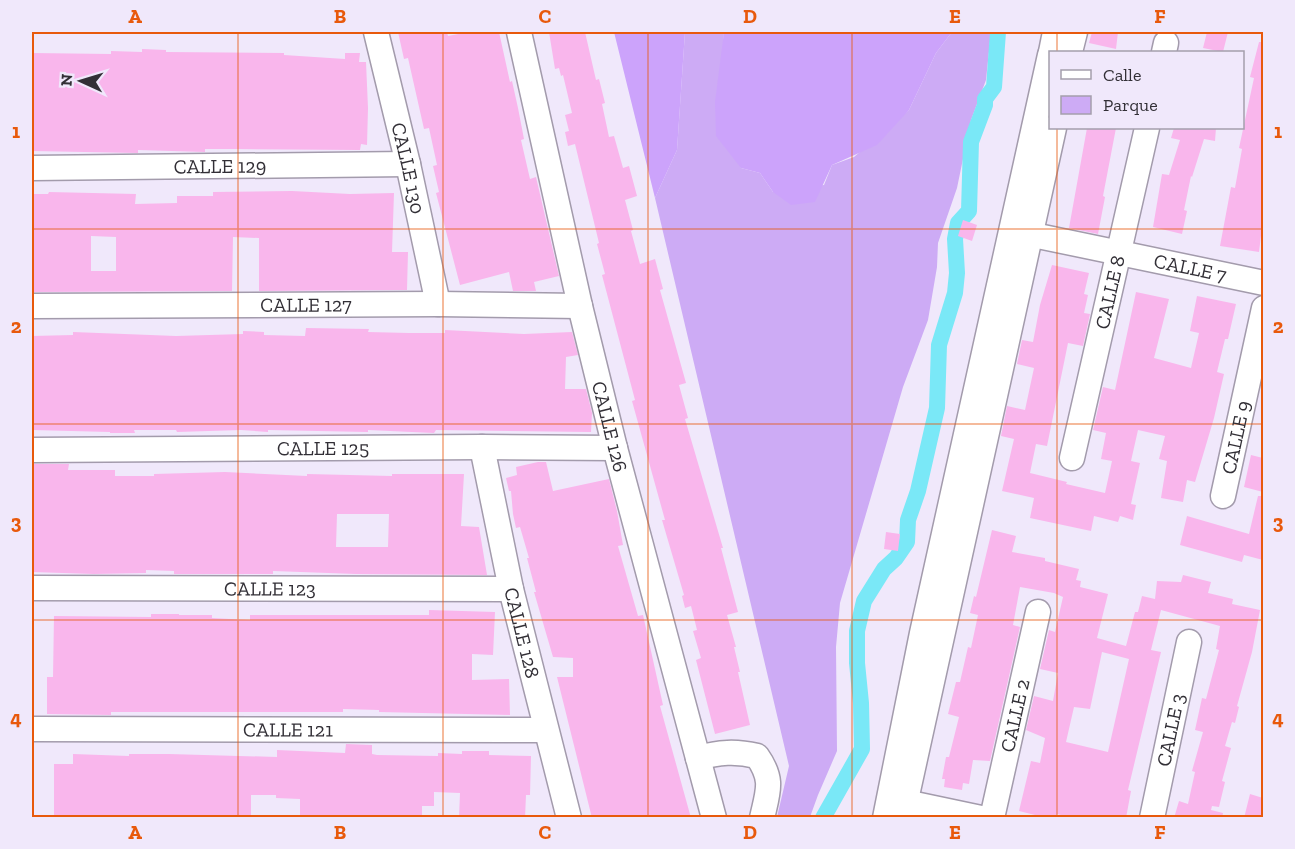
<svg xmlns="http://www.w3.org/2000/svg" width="1295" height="849" font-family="'Zilla Slab',serif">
<rect width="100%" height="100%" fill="#f0e8fb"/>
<path fill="#cdabf5" d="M685,32H724L723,46L741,168L760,173L773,192L824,185L832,165L854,157L909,110L936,53L952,32H991L986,80L971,120L957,188L938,243L937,267L928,320L903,387L840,603L836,647L837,751L818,795L810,817H777L789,766L655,198L677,150Z"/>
<path fill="#cca3fb" d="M614,32H685L677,150L655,198Z
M724,32H952L936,53L909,110L877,145L832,165L815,202L791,205L773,192L760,173L741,168L716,136L715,102Z"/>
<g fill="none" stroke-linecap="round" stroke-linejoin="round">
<path stroke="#7ae8f7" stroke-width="16" d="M823,818L862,749L861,703L857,663V631L864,601L884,569L896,558L907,542L908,520L918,491L937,408L939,345L955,293L957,273L955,239L958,223L969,211L971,142L985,105V99L994,87L998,32"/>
</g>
<path fill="#f9b6ec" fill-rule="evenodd" d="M398,32H447L448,36L469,32H499L510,82L512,81L518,108L524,139L521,140L530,179L536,177L559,276L534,282L536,291H513L509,272L460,285L436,193L439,192L433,166L437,165L429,128L424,129L408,58L404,59Z
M549,32H585L596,80L599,79L605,103L602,104L609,137L614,136L623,168L629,166L637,196L625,200L633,230L631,231L640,264L655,259L663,289L660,290L686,383L679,385L688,418L685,419L723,548H721L738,612L727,615L736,647H734L740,672H738L750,725L715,734L696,660L701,658L693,631L697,630L691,606L685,608L682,596L684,595L662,520H665L632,401L635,400L602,275L605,274L597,244L599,243L575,144L568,146L565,132L569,131L565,115L572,113L563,75L561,76L559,68L555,69Z
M1092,32H1118L1116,49L1089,43Z
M1207,32H1228L1223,52L1203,48Z
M1259,42H1263V219L1259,252L1220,246L1231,187L1235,188L1242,149L1239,148L1254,78L1250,77Z
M142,49L166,50V52L284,53V55L345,59V53H360L359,62H366L368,108L367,145L361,144L360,150L236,149H205V152L138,150V153L32,151V53L111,54V51L142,52Z
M1087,128H1116L1103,196L1105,197L1098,234L1069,228Z
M1174,128H1216L1215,141L1204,139L1192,177L1191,176L1184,210L1187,211L1182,234L1153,227L1162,174L1169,175L1180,140L1171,138Z
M292,191L350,194L394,193L392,252H408L407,290L259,291V238L233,237L232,291L32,292V194H48L49,192L136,194L135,204L177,203V196H213V192ZM91,236L116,237V271H91Z
M963,220L977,225L972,241L958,236Z
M1052,265L1089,273L1084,294L1088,295L1084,313L1090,314L1083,346L1068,343L1047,446L1036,444L1030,473L1067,482L1066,484L1105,493L1112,461L1101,459L1106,433L1093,430L1103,387L1115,390L1136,292L1169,299L1154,358L1191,368L1199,333L1190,331L1197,296L1236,304L1228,339H1225L1217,372L1224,374L1214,418L1195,482L1187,480L1183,502L1161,498L1167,461L1159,459L1165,436L1138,430L1131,461L1140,463L1131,504L1136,505L1133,520L1120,516L1118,522L1094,516L1091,531L1030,518L1034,498L1002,491L1014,439L1001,436L1007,406L1025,410L1034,368L1017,364L1022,340L1033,342L1040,305Z
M306,328L369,329L368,332L409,333H445V330L524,334L572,332L578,355L566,357L565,389H586L592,413L591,432L436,430L434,433L368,430V432L268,430V432L241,430L177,432L176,430H134L135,433H110V432L32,430V336L73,335V332L176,336L243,334V331L264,332V335L305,336Z
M1251,455L1263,458V492L1244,487Z
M538,462H546L553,491L609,479L617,511L623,545L618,546L638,616L643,615L663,705L660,706L691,818H592L557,677H573V658L553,657L534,592H536L527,558H529L520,527L516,528L513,514L511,491H509L506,478L517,475L516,467Z
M34,464H69L68,470H115V476H154V474L225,472L307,476V474L392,476V474H464L461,526L479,527L487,575L356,574L273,571V574H174V571L146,570V573L94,574L32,572V473H34ZM337,514H389L388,547H336Z
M1258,496H1263V560L1244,555L1242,562L1180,545L1187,516L1249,534Z
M992,530L1016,536L1012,552L1045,558V561L1079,569L1076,580L1081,581L1080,587L1108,594L1097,638L1126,646L1135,612H1138L1142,596L1155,599L1157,581L1181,582L1183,575L1211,582L1208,593L1233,599L1232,604L1260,610L1252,652L1237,706L1239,707L1235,723L1232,722L1225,746L1231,748L1222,781L1225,782L1219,807L1212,806L1211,810L1223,813L1222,818H1174L1179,801L1188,804L1195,772L1192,771L1203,732L1195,730L1202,698L1206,699L1219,650L1216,649L1220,626L1161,610L1151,650L1161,652L1128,790L1131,791L1126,818H1073L1057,814L1056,818H1047L1019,811L1031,761L1040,763L1045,738L1026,730L1034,696L1053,701L1058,673L1040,669L1049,630L1055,632L1063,597L1054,593L1020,587L1013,625L1020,627L990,761L973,760L969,784L963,783L962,790L944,787L945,779H942L946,757H949L959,717L948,714L956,682H960L968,647L971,648L978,615L970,613L974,596L976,597ZM1102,652L1129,659L1108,752L1066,742L1074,707L1090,709Z
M886,532L900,534L898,551L884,549Z
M429,610L495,612L493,655L472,654V680L509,679L510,715L379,712V710L343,709V712H111V715L47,714V677H53L54,616L151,617V614H179V615H212V618L250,620V615H429Z
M346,744L372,745V754L377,755L438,756V753L462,754V751H489V755L531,756L530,795H526L525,818H459L460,793L434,792V806H422V818H300V799L276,798V795H251V818H54V764H73V754L129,756V754H169L277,757V750L345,753Z
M1250,794L1263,798V818H1244Z"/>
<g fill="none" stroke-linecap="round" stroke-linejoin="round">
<g stroke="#a39bac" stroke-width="27">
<g id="minor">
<path id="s1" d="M376,32L408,164L438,304"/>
<path id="s2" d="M519,32L580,306L615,448L714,818"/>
<path d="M1051,52L1055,32"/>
<path d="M1070,52L1075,32"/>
<path d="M1164,52L1166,43"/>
<path id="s3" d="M32,168L408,164"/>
<path id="s4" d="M1014,231L1264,283"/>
<path id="s5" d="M32,306L438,304L580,306"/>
<path id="s6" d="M482,447L511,589L569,818"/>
<path id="s7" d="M32,450L482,447L615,448"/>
<path id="s8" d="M1072,458L1147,128"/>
<path id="s9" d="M1223,496L1264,308"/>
<path id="s10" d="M32,588L511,589"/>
<path id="s11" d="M32,729L546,730"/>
<path d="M698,758C719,752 736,751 757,756C774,780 768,791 762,818"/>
<path d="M891,799L981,818"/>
<path d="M885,818L922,633L1050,55"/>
<path d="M902,818L1054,128"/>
<path id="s12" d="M992,818L1038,612"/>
<path id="s13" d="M1152,818L1189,642"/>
</g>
</g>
<use href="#minor" stroke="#fff" stroke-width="24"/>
</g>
<path fill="none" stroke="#e8590c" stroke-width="1.5" stroke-opacity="0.55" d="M238,32V818M443,32V818M648,32V818M852,32V818M1057,32V52M1057,128V818M32,229H1264M32,424H1264M32,620H1264"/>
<g text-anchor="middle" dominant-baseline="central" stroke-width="5" stroke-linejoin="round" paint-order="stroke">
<g font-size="20" fill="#322f36" stroke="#f0e8fb">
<text stroke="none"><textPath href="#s3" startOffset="188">CALLE 129</textPath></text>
<text stroke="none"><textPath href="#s1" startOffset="140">CALLE 130</textPath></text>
<text stroke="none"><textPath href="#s4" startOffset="180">CALLE 7</textPath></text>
<text stroke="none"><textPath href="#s8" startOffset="170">CALLE 8</textPath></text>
<text stroke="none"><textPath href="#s5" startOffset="274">CALLE 127</textPath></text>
<text stroke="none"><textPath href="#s2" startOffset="405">CALLE 126</textPath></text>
<text stroke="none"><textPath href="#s9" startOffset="60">CALLE 9</textPath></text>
<text stroke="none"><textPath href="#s7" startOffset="291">CALLE 125</textPath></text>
<text stroke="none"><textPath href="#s10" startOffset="238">CALLE 123</textPath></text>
<text stroke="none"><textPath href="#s6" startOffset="190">CALLE 128</textPath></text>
<text stroke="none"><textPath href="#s12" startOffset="105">CALLE 2</textPath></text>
<text stroke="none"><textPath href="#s11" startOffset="256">CALLE 121</textPath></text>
<text stroke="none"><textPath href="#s13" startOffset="90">CALLE 3</textPath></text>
</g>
</g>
<rect width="1295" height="849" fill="none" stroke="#f0e8fb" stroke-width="66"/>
<rect x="1049" y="51" width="195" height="78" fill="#f0e8fb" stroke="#a49eac" stroke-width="1.5"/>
<rect x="1061" y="70" width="30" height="9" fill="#ffffff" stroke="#a49eac" stroke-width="1.5"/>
<text x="1103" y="81" font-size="18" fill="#322f36">Calle</text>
<rect x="1061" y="96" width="30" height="18" fill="#cdabf5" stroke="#a49eac" stroke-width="1.5"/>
<text x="1103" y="111" font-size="18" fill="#322f36">Parque</text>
<g transform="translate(81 81) rotate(274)" stroke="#f0e8fb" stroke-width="4.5" paint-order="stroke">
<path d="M0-4.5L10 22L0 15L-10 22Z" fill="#322f36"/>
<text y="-9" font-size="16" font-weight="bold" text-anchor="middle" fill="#322f36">N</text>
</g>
<rect x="33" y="33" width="1229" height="783" fill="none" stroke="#e8590c" stroke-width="2"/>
<g font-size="20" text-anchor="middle" font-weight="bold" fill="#e8590c">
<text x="135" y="23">A</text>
<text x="340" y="23">B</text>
<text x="545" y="23">C</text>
<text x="750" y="23">D</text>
<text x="955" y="23">E</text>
<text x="1160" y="23">F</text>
<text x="16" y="138">1</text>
<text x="1278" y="138">1</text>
<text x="16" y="333">2</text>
<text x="1278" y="333">2</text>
<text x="16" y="529">3</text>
<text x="1278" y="529">3</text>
<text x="16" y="725">4</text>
<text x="1278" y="725">4</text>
<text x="135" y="839">A</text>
<text x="340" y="839">B</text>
<text x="545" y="839">C</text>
<text x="750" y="839">D</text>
<text x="955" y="839">E</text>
<text x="1160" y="839">F</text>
</g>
</svg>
